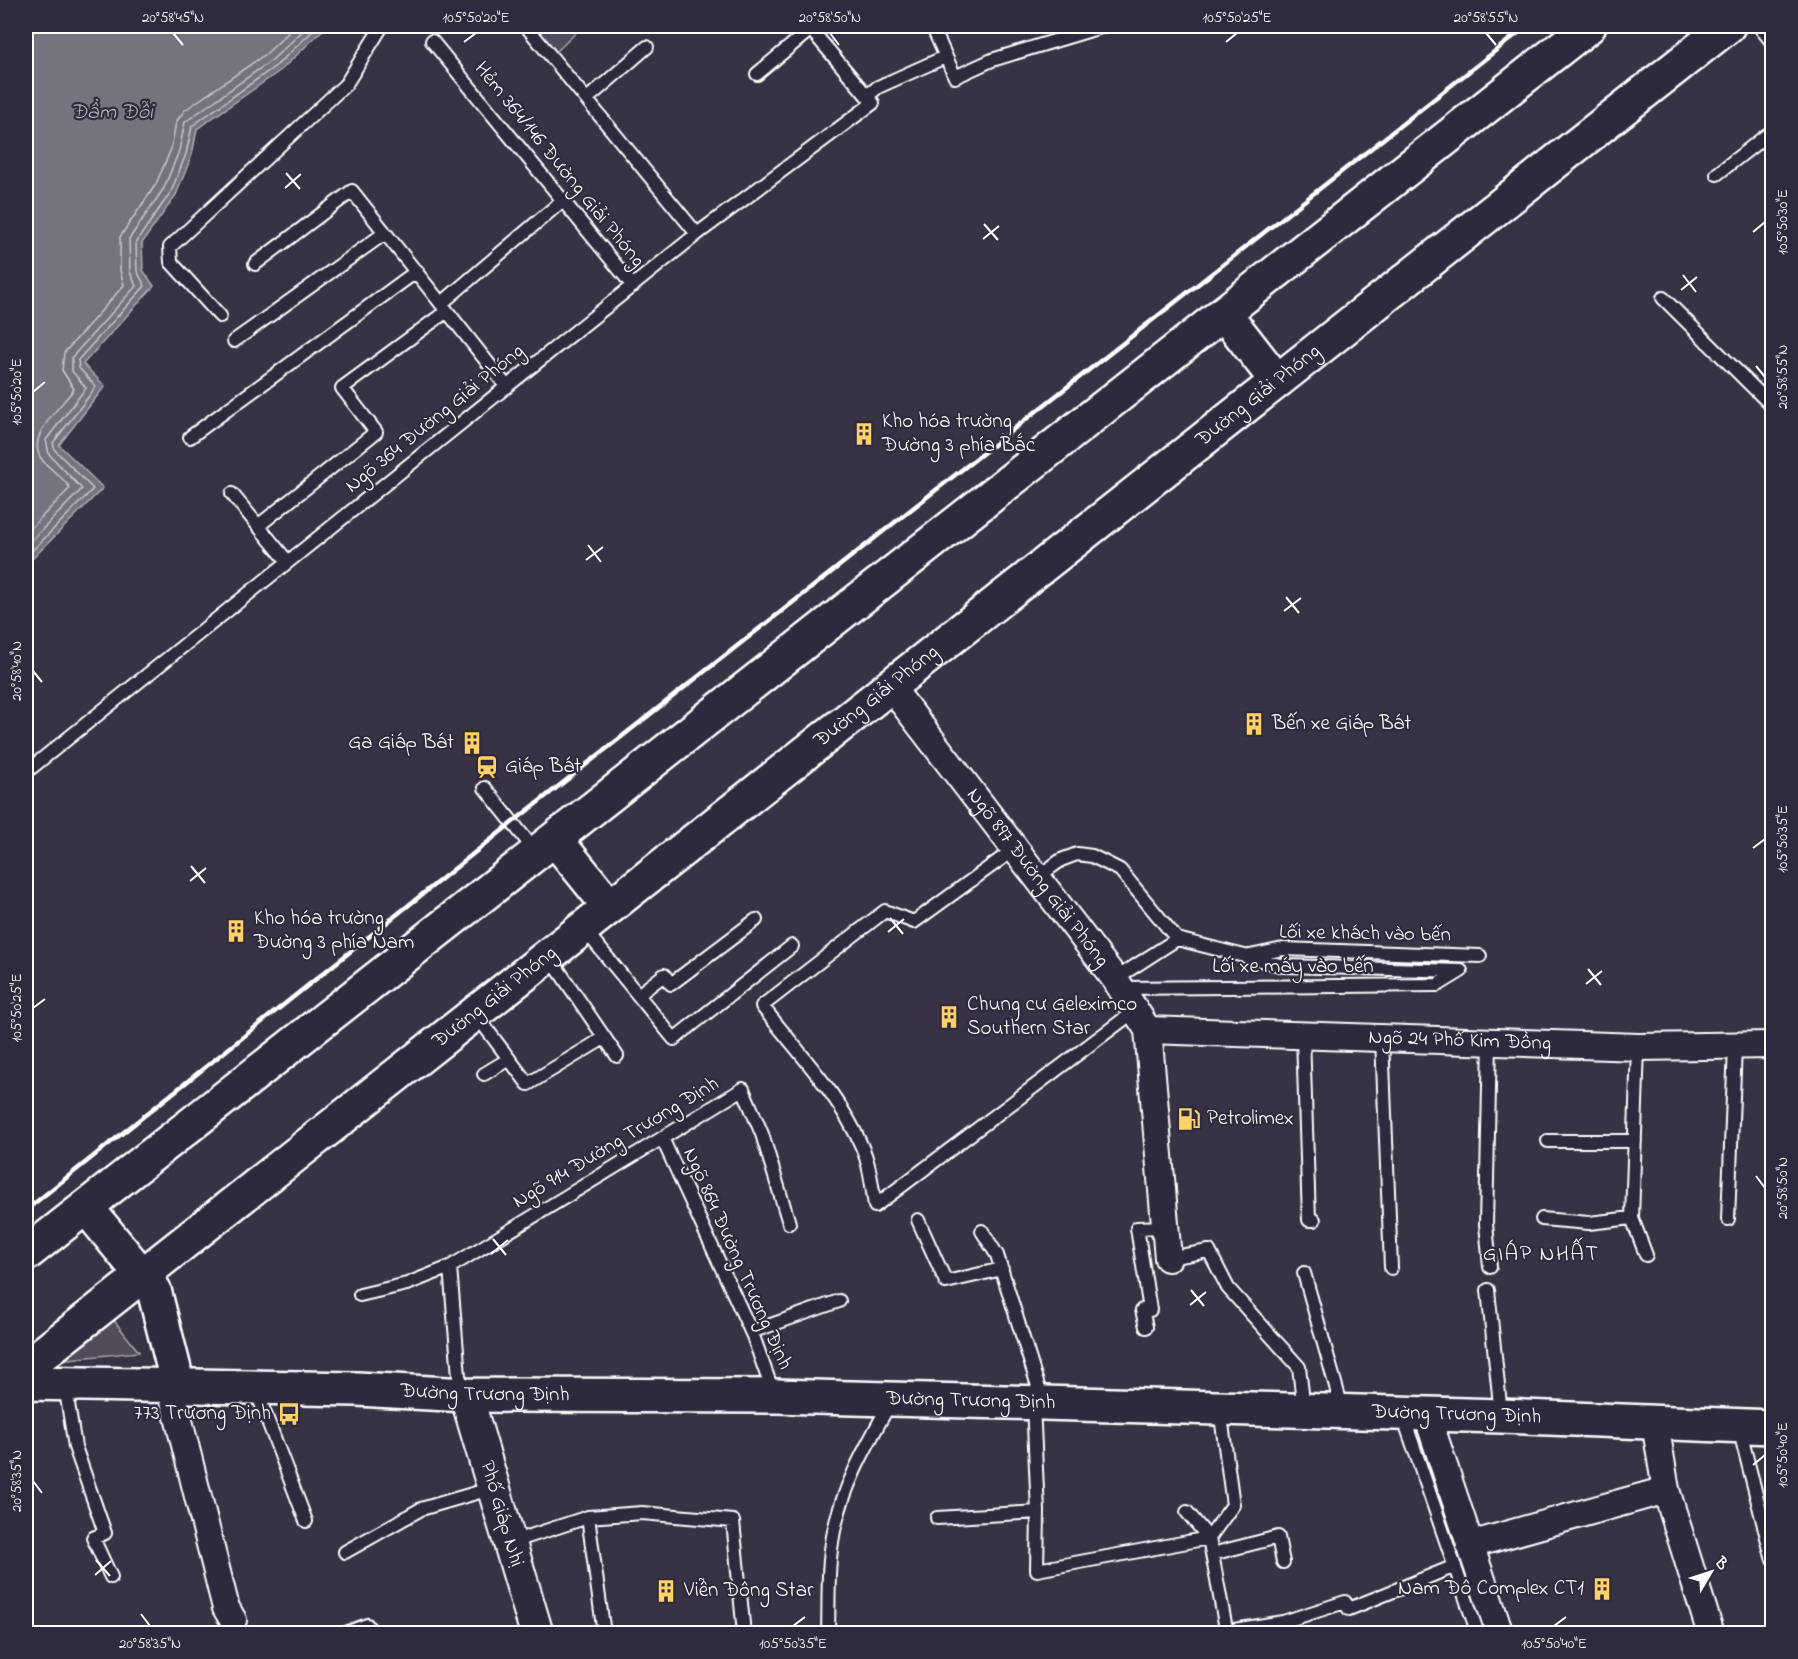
<svg xmlns="http://www.w3.org/2000/svg" width="1798" height="1659" font-family="'Indie Flower',sans-serif">
<rect width="100%" height="100%" fill="#373345"/>
<filter id="ink" filterUnits="userSpaceOnUse"><feTurbulence type="fractalNoise" baseFrequency=".0167" numOctaves="2"/><feDisplacementMap in="SourceGraphic" scale="12" xChannelSelector="R" yChannelSelector="G"/><feConvolveMatrix kernelMatrix="1 2 1 2 8 2 1 2 1" color-interpolation-filters="sRGB"/></filter>
<g filter="url(#ink)">
<path fill="#514c5c" stroke="#a8a6ae" stroke-width="1.5" d="M531,26H583L556,52Z
M112,1318L139,1352L58,1360Z"/>
<path fill="#76737f" stroke="#adabb2" stroke-width="1.5" d="M26,26H327L281,70L197,129L192,155L176,195L142,243L143,270L154,286L83,364L105,386L59,445L103,488L26,565Z"/>
<g fill="none" stroke-linecap="round" stroke-linejoin="round">
<path stroke="#c8c7cc" stroke-width="1.5" d="M26,533L70,488C64,478 51,470 43,461C23,438 61,407 74,389L62,370L64,353L124,285L120,271V237L156,184L171,149L176,122L185,110L267,53L295,26
M26,546L82,489L49,454L46,440L86,388L72,371V357L136,286L130,272L129,239L164,188L179,151L185,122L272,60L308,26
M26,557L93,489L55,450L53,443L96,387L79,368L78,360L145,286L137,271L136,242L171,192L186,154L192,126L277,65L318,26"/>
<g stroke="#fff" stroke-width="16">
<path id="service" d="M526,26L697,234
M932,26L955,77L992,60L1104,26
M1759,26L1772,42
M432,41L633,286
M757,74L811,29
M867,96L878,87L945,57
M587,99L647,47
M1717,174L1772,131
M255,264L352,191L507,387
M1663,298L1772,406
M442,303L562,201
M220,316L171,262L170,247L346,84L382,26
M234,341L385,233
M190,437L417,271
M232,494L288,562
M258,526L376,432L342,388L447,311
M26,772L697,234L873,103L808,26
M485,788L536,852
M1016,848L914,922L885,911L762,1006C796,1050 840,1095 862,1147C870,1165 872,1186 875,1206L1136,1010
M1038,877L1061,860L1077,854L1092,856L1120,870L1177,939L1284,966L1461,971
M584,929L674,1039L792,946
M549,956L617,1056
M1250,956L1283,949L1480,956
M1115,979L1177,939
M1122,988L1438,985L1461,971
M638,995L664,975L671,984L756,920
M476,1015L528,1084L604,1038
M1303,1036L1309,1220H1314
M1382,1038L1391,1268
M1490,1042L1486,1224L1490,1267
M1638,1047L1632,1218L1646,1255
M484,1074L509,1059
M662,1138L753,1336L774,1395
M1548,1141H1635
M1542,1219L1589,1223L1632,1218
M1728,1219L1735,1047
M918,1220L946,1282L1002,1269
M982,1231L997,1255L1043,1402
M1168,1258L1209,1251L1228,1288L1299,1367L1304,1410
M1304,1273L1342,1408
M1488,1290L1501,1414
M360,1295L407,1284L450,1267
M1146,1327L1142,1310H1150L1137,1228L1164,1227
M751,1332L839,1301
M65,1385L75,1447L105,1533L93,1538L111,1577
M256,1390L306,1521
M465,1392L459,1376L450,1267L743,1089L762,1134L789,1223
M1033,1404L1038,1512L1037,1570L1209,1538L1187,1512
M1220,1409L1233,1505L1209,1538L1227,1634
M1403,1416L1478,1634
M1739,1428L1772,1557
M588,1517L604,1634
M937,1518L1038,1512
M509,1543L588,1517L642,1513L733,1521L744,1634
M345,1552L421,1509L493,1488
M1212,1554L1278,1537L1283,1562
M1228,1631L1283,1622L1345,1602L1349,1609L1455,1566
M343,1634L367,1625L373,1634
M828,1634C829,1599 827,1565 834,1531C843,1486 868,1443 890,1403"/>
</g>
<g stroke="#fff" stroke-width="30">
<g id="minor">
<path id="s1" d="M890,686L1115,979L1148,1030L1168,1258"/>
<path id="s2" d="M1148,1030L1638,1047L1772,1045"/>
<path d="M170,1385L226,1608L233,1620"/>
<path d="M1427,1415L1500,1634"/>
<path d="M1655,1423L1666,1490L1711,1634"/>
<path d="M1470,1545L1666,1490"/>
</g>
</g>
<g stroke="#fff" stroke-width="36">
<g id="tertiary">
<path id="s3" d="M466,1395L537,1634"/>
</g>
</g>
<g stroke="#fff" stroke-width="38">
<g id="secondary">
<path d="M86,1207L154,1290L174,1369L170,1385"/>
<path id="s4" d="M26,1383L357,1389L466,1395L775,1396L1043,1403L1501,1416L1772,1427"/>
</g>
</g>
<g stroke="#fff" stroke-width="38">
<g id="primary">
<path d="M1224,313L1277,381"/>
<path d="M555,839L610,907"/>
<path d="M26,1254L1589,26"/>
<path id="s5" d="M26,1367L1728,26"/>
</g>
</g>
<use href="#service" stroke="#2f2a3d" stroke-width="12"/>
<use href="#minor" stroke="#2f2a3d" stroke-width="26"/>
<use href="#tertiary" stroke="#2f2a3d" stroke-width="32"/>
<use href="#secondary" stroke="#2f2a3d" stroke-width="33"/>
<use href="#primary" stroke="#2f2a3d" stroke-width="33"/>
<path stroke="#fff" stroke-width="4.5" d="M26,1210L513,822L1527,26"/>
</g>
</g>
<path fill="none" stroke="#fff" stroke-width="2" d="M173,33L183,45M830,33L839,45M1486,33L1496,45M464,42L476,33M1226,42L1237,33M286,173L300,189M285,188L301,174M984,224L998,240M1753,232L1765,222M983,239L999,226M1683,275L1696,292M1681,290L1697,277M1756,366L1765,377M33,392L45,382M588,545L601,562M586,560L603,547M1286,597L1299,613M1284,611L1301,598M33,671L42,682M1753,848L1765,839M191,866L205,883M190,881L206,868M890,918L903,934M888,932L904,919M1588,969L1601,985M1586,984L1602,971M33,1008L45,999M1756,1176L1765,1188M493,1239L506,1255M491,1254L508,1240M1191,1290L1204,1306M1190,1305L1206,1292M1753,1465L1765,1455M33,1481L42,1493M96,1560L110,1576M95,1575L111,1561M141,1614L150,1626M793,1626L805,1617M1554,1626L1566,1617"/>
<defs>
<g id="building-bare" transform="scale(1.8)"><path d="M-4-6H4V6H1V3H-1V6H-4ZM-2.5-4.3h1.7v1.8h-1.7ZM.8-4.3h1.7v1.8H.8ZM-2.5-1h1.7V.8h-1.7ZM.8-1h1.7V.8H.8Z" fill="#ffd166" stroke="#2f2a3d" stroke-width="2.5" paint-order="stroke"/></g>
<g id="station-bare" transform="scale(1.8)"><path d="M-3-6H3Q5-6 5-4V2Q5 4 3 4L4.5 6H3L1.5 4h-3L-3 6H-4.5L-3 4Q-5 4-5 2V-4Q-5-6-3-6ZM-3.5-4v3h7v-3ZM-3.5 1v1.5H-2V1ZM2 1v1.5H3.5V1Z" fill="#ffd166" stroke="#2f2a3d" stroke-width="2.5" paint-order="stroke"/></g>
<g id="fuel-bare" transform="scale(1.8)"><path d="M-5.5-6h7V0h2V4h1.3V-2.5L3-4.5l.8-.8L6-3V5H2.5V1h-1V6h-7ZM-4.2-4.7v3.2H.2V-4.7Z" fill="#ffd166" stroke="#2f2a3d" stroke-width="2.5" paint-order="stroke"/></g>
<g id="bus-bare" transform="scale(1.8)"><path d="M-5-6H5V4H4V6H2V4H-2V6H-4V4H-5ZM-3.5-4V0h7V-4ZM-3.5 1.2v1.5H-2V1.2ZM2 1.2v1.5H3.5V1.2Z" fill="#ffd166" stroke="#2f2a3d" stroke-width="2.5" paint-order="stroke"/></g>
</defs>
<g fill-rule="evenodd">
<use href="#building-bare" x="864" y="434"/>
<use href="#building-bare" x="1254" y="724"/>
<use href="#building-bare" x="472" y="743"/>
<use href="#station-bare" x="487" y="767"/>
<use href="#building-bare" x="236" y="931"/>
<use href="#building-bare" x="949" y="1017"/>
<use href="#fuel-bare" x="1189" y="1119"/>
<use href="#bus-bare" x="289" y="1414"/>
<use href="#building-bare" x="1602" y="1589"/>
<use href="#building-bare" x="666" y="1591"/>
</g>
<g text-anchor="middle" dominant-baseline="central" stroke-width="4.5" stroke-linejoin="round" paint-order="stroke">
<g font-size="21" fill="#fff" stroke="#2f2a3d">
<text transform="translate(559 165) rotate(51)">Hẻm 364/146 Đường Giải Phóng</text>
<text stroke="none"><textPath href="#s5" startOffset="1569">Đường Giải Phóng</textPath></text>
<text transform="translate(435 419) rotate(-39)">Ngõ 364 Đường Giải Phóng</text>
<text stroke="none"><textPath href="#s5" startOffset="1083">Đường Giải Phóng</textPath></text>
<text stroke="none"><textPath href="#s1" startOffset="242">Ngõ 897 Đường Giải Phóng</textPath></text>
<text transform="translate(1365 934) rotate(1)">Lối xe khách vào bến</text>
<text x="1293" y="967">Lối xe máy vào bến</text>
<text stroke="none"><textPath href="#s5" startOffset="597">Đường Giải Phóng</textPath></text>
<text stroke="none"><textPath href="#s2" startOffset="312">Ngõ 24 Phố Kim Đồng</textPath></text>
<text transform="translate(616 1143) rotate(-31)">Ngõ 914 Đường Trương Định</text>
<text transform="translate(737 1259) rotate(66)">Ngõ 864 Đường Trương Định</text>
<text stroke="none"><textPath href="#s4" startOffset="459">Đường Trương Định</textPath></text>
<text stroke="none"><textPath href="#s4" startOffset="945">Đường Trương Định</textPath></text>
<text stroke="none"><textPath href="#s4" startOffset="1431">Đường Trương Định</textPath></text>
<text stroke="none"><textPath href="#s3" startOffset="124">Phố Giáp Nhị</textPath></text>
</g>
<g font-size="21" fill="#fff" stroke="#2f2a3d" text-anchor="start">
<text x="882" y="422">Kho hóa trường<tspan x="882" dy="24">Đường 3 phía Bắc</tspan></text>
<text x="1272" y="724">Bến xe Giáp Bát</text>
<text x="454" y="743" text-anchor="end">Ga Giáp Bát</text>
<text x="505" y="767">Giáp Bát</text>
<text x="254" y="919">Kho hóa trường<tspan x="254" dy="24">Đường 3 phía Nam</tspan></text>
<text x="967" y="1005">Chung cư Geleximco<tspan x="967" dy="24">Southern Star</tspan></text>
<text x="1207" y="1119">Petrolimex</text>
<text x="271" y="1414" text-anchor="end">773 Trương Định</text>
<text x="1584" y="1589" text-anchor="end">Nam Đô Complex CT1</text>
<text x="684" y="1591">Viễn Đông Star</text>
</g>
<g font-size="22" font-style="italic" fill="#b4b2b9" stroke="#2f2a3d">
<text x="112" y="113">Đầm Đỗi</text>
</g>
<g font-size="22" letter-spacing="1.5" fill="#fff" stroke="#2f2a3d">
<text x="1541" y="1255">GIÁP NHẤT</text>
</g>
</g>
<rect width="1798" height="1659" fill="none" stroke="#2f2a3d" stroke-width="66"/>
<g transform="translate(1711 1572) rotate(51)" stroke="#2f2a3d" stroke-width="4.5" paint-order="stroke">
<path d="M0-4.5L10 22L0 15L-10 22Z" fill="#ffffff"/>
<text y="-9" font-size="16" font-weight="bold" text-anchor="middle" fill="#ffffff">B</text>
</g>
<rect x="33" y="33" width="1732" height="1593" fill="none" stroke="#fff" stroke-width="2"/>
<g font-size="15" text-anchor="middle" fill="#fff">
<text x="173" y="22">20°58'45"N</text>
<text x="476" y="22">105°50'20"E</text>
<text x="830" y="22">20°58'50"N</text>
<text x="1237" y="22">105°50'25"E</text>
<text x="1486" y="22">20°58'55"N</text>
<text transform="translate(1782 222) rotate(-90)" y="5">105°50'30"E</text>
<text transform="translate(1782 377) rotate(-90)" y="5">20°58'55"N</text>
<text transform="translate(16 392) rotate(-90)" y="5">105°50'20"E</text>
<text transform="translate(16 671) rotate(-90)" y="5">20°58'40"N</text>
<text transform="translate(1782 839) rotate(-90)" y="5">105°50'35"E</text>
<text transform="translate(16 1008) rotate(-90)" y="5">105°50'25"E</text>
<text transform="translate(1782 1188) rotate(-90)" y="5">20°58'50"N</text>
<text transform="translate(1782 1455) rotate(-90)" y="5">105°50'40"E</text>
<text transform="translate(16 1481) rotate(-90)" y="5">20°58'35"N</text>
<text x="150" y="1648">20°58'35"N</text>
<text x="793" y="1648">105°50'35"E</text>
<text x="1554" y="1648">105°50'40"E</text>
</g>
</svg>
